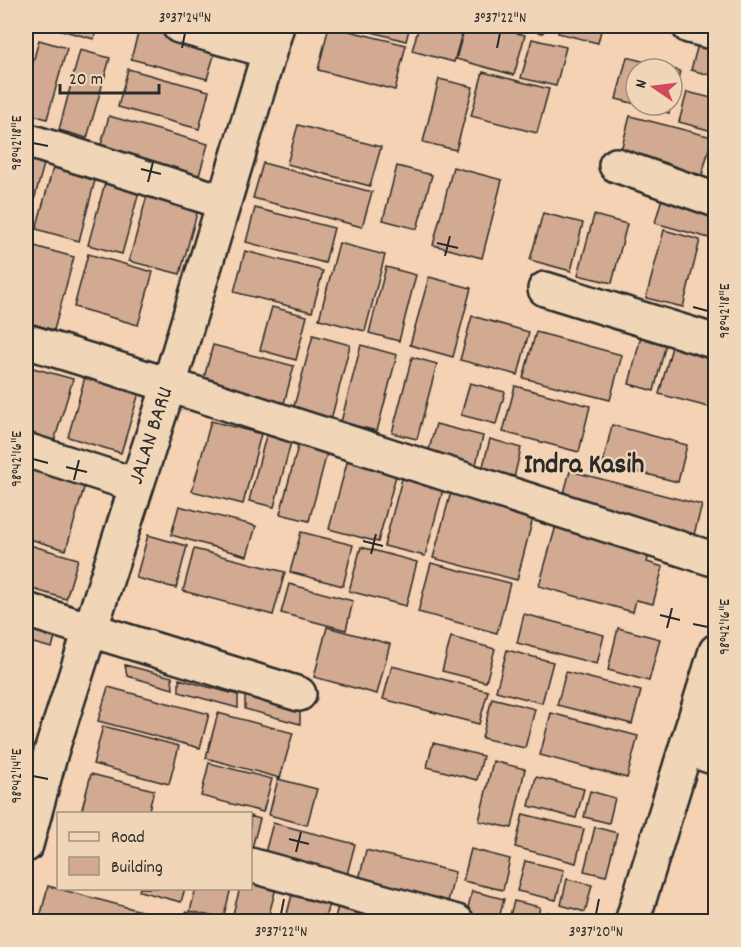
<svg xmlns="http://www.w3.org/2000/svg" width="741" height="947" font-family="Dekko,sans-serif">
<rect width="100%" height="100%" fill="#f4d2b3"/>
<filter id="ink" filterUnits="userSpaceOnUse"><feTurbulence type="fractalNoise" baseFrequency=".0167" numOctaves="2"/><feDisplacementMap in="SourceGraphic" scale="12" xChannelSelector="R" yChannelSelector="G"/><feConvolveMatrix kernelMatrix="1 2 1 2 8 2 1 2 1" color-interpolation-filters="sRGB"/></filter>
<g filter="url(#ink)">
<path fill="#d2aa91" stroke="#2b2b2b" stroke-width="1.5" d="M46,26H97L94,39Z
M140,26H159L218,42L207,79L131,59Z
M329,26L406,45L395,90L318,70Z
M365,26H410L406,41L364,30Z
M419,26H464L454,62L412,51Z
M465,26H488L525,35L514,75L456,59Z
M513,26H545L543,33Z
M560,26H602L598,43L558,33Z
M702,30L716,33V69L714,76L691,70Z
M532,39L566,47L556,86L521,78Z
M39,40L67,48L47,119L26,113V88Z
M80,50L110,58L87,138L59,130Z
M627,57L671,69H636V104L616,99Z
M128,69L209,91L199,129L118,107Z
M672,69L680,71L672,102Z
M483,72L549,89L537,133L471,116Z
M439,79L473,87L456,150L423,142Z
M687,92L716,99V132L679,122Z
M638,105H671L669,113Z
M109,116L208,144L198,179L99,152Z
M630,116L712,137L702,175L620,154Z
M298,125L381,147L370,186L287,164Z
M26,152L46,157L28,222H26Z
M56,157L98,169L79,241L36,229Z
M263,163L372,192L362,227L253,198Z
M397,166L432,175L417,229L383,220Z
M453,167L502,180L482,258L433,245Z
M105,183L139,192L122,254L88,245Z
M664,191L716,206V240L655,223Z
M148,192L199,206L180,274L129,261Z
M255,208L334,228L325,263L246,242Z
M543,213L583,223L571,271L530,260Z
M594,215L627,224L612,283L578,275Z
M664,230L700,240L683,307L646,298Z
M339,243L385,255L365,331L319,319Z
M34,246L74,257L54,330L26,322V276Z
M245,251L323,271L312,312L234,292Z
M88,254L153,272L138,325L74,307Z
M386,267L416,275L399,341L369,333Z
M429,277L471,288L453,357L410,345Z
M272,307L307,316L296,360L260,350Z
M472,316L529,332L518,375L460,360Z
M536,332L622,355L610,400L523,378Z
M313,335L350,345L331,420L293,410Z
M641,336L666,343L654,391L629,384Z
M673,343L716,355V409L659,394Z
M213,345L294,366L283,407L202,385Z
M361,345L397,355L377,431L341,422Z
M412,357L437,364L417,439L392,433Z
M26,366L73,379L53,445L26,437Z
M85,377L139,393L121,453L68,437Z
M470,383L505,392L496,424L461,415Z
M515,386L590,406L579,452L503,432Z
M211,421L261,434L243,504L192,491Z
M436,424L483,436L474,472L426,460Z
M612,425L687,445L678,482L603,463Z
M267,432L292,438L274,507L249,501Z
M490,439L521,448L513,482L481,474Z
M298,446L327,453L309,521L280,514Z
M348,459L397,472L378,542L329,529Z
M26,464L86,481L66,550L26,538Z
M570,471L702,505L693,538L561,504Z
M403,475L444,486L425,556L384,546Z
M451,492L534,514L517,580L433,558Z
M179,506L256,526L247,556L171,535Z
M557,522L651,548L647,562L663,567L653,604L636,600L633,612L539,586Z
M301,532L353,545L343,586L290,572Z
M148,535L187,546L176,588L136,578Z
M26,544L78,559L66,599L26,587Z
M361,547L417,562L406,606L349,591Z
M194,549L285,572L273,615L183,591Z
M431,563L510,583L497,633L418,612Z
M289,584L353,601L346,630L281,613Z
M524,614L604,635L597,664L517,643Z
M26,625L56,633L52,648L26,641Z
M327,627L390,644L377,694L314,677Z
M618,628L660,639L649,681L608,670Z
M451,637L495,649L486,682L442,671Z
M507,650L553,662L542,703L496,691Z
M125,665L172,677L173,689L127,676Z
M392,666L488,691L479,724L383,699Z
M566,672L641,691L632,724L557,705Z
M179,679L238,695V708L179,692Z
M108,687L209,714L200,748L98,721Z
M245,694L300,708V724L245,709Z
M492,698L535,709L525,748L482,738Z
M218,713L293,733L280,778L206,758Z
M551,713L638,736L627,778L540,755Z
M103,726L179,746L169,784L93,764Z
M433,743L483,756L477,780L427,767Z
M493,761L525,769L512,828L479,821Z
M209,763L272,779L263,812L201,796Z
M91,774L154,790L148,814L81,813Z
M536,777L584,789L576,818L529,806Z
M278,779L317,789L307,825L269,815Z
M590,791L615,798L609,823L584,817Z
M523,814L584,829L576,863L515,847Z
M250,816L260,819L250,855Z
M273,823L355,844L345,882L263,860Z
M595,827L617,833L606,876L584,871Z
M471,849L510,859L503,890L463,881Z
M366,850L455,872L447,906L358,884Z
M525,861L564,870L556,900L517,891Z
M250,877L277,884L267,922L231,921L240,888H250Z
M296,879L333,889L324,922H285Z
M567,879L592,885L585,912L561,905Z
M48,886L171,919L170,922H39Z
M140,888H185L181,902L139,891Z
M196,888H231L223,919L190,911Z
M472,891L504,899L498,922L465,920Z
M341,894L412,922H334Z
M514,901L540,907L536,922H508Z
M186,912L223,922H184Z
M548,912L582,921V922H545Z"/>
<g fill="none" stroke-linecap="round" stroke-linejoin="round">
<g stroke="#2b2b2b" stroke-width="38">
<path id="street" d="M179,26L269,51
M689,26L716,33
M26,140L224,202
M616,165L716,200
M545,289L716,342
M26,341L169,385L716,560
M26,450L136,485
M26,610L299,694
M686,748L716,758
M26,845L51,752L169,385L277,26
M250,865L457,922"/>
</g>
<g stroke="#2b2b2b" stroke-width="38">
<path id="secondary" d="M632,922L716,651"/>
</g>
<use href="#street" stroke="#f0d6b7" stroke-width="33"/>
<use href="#secondary" stroke="#f0d6b7" stroke-width="33"/>
</g>
</g>
<path fill="none" stroke="#2b2b2b" stroke-width="2" d="M182,48L185,33M497,48L500,33M33,143L48,146M141,169L161,174M148,182L153,162M437,243L458,248M445,256L450,236M693,307L708,311M33,459L48,463M66,467L87,472M74,480L79,460M363,541L383,546M371,554L376,534M660,615L680,620M693,624L708,627M667,628L672,608M33,776L48,779M289,839L309,844M296,852L301,832M281,914L284,899M596,914L599,899"/>
<g text-anchor="middle" dominant-baseline="central" stroke-width="4.5" stroke-linejoin="round" paint-order="stroke">
<g font-size="22" fill="#2b2b2b" stroke="#f0d6b7">
<text transform="translate(152 436) rotate(-72)">JALAN BARU</text>
</g>
<g font-size="28" font-weight="bold" fill="#2b2b2b" stroke="#f0d6b7">
<text x="584" y="467">Indra Kasih</text>
</g>
</g>
<rect width="741" height="947" fill="none" stroke="#f0d6b7" stroke-width="66"/>
<rect x="57" y="812" width="195" height="78" fill="#f0d6b7" stroke="#a1927f" stroke-width="1.5"/>
<rect x="69" y="832" width="30" height="9" fill="#f0d6b7" stroke="#a1927f" stroke-width="1.5"/>
<text x="111" y="842" font-size="18" fill="#2b2b2b">Road</text>
<rect x="69" y="857" width="30" height="18" fill="#d2aa91" stroke="#a1927f" stroke-width="1.5"/>
<text x="111" y="872" font-size="18" fill="#2b2b2b">Building</text>
<g transform="translate(654 87) rotate(284)"><circle r="28" fill="#f0d6b7" stroke="#a1927f" stroke-width="1.5"/>
<path d="M0-4.5L10 22L0 15L-10 22Z" fill="#d1495b"/>
<text y="-9" font-size="16" font-weight="bold" text-anchor="middle" fill="#2b2b2b">N</text>
</g>
<path d="M60 84v9h99v-9" fill="none" stroke="#2b2b2b" stroke-width="3"/>
<text x="69" y="84" font-size="18" fill="#2b2b2b" stroke="#f0d6b7" stroke-width="4.5" paint-order="stroke">20 m</text>
<rect x="33" y="33" width="675" height="881" fill="none" stroke="#2b2b2b" stroke-width="2"/>
<g font-size="15" text-anchor="middle" fill="#2b2b2b">
<text x="185" y="22">3°37'24"N</text>
<text x="500" y="22">3°37'22"N</text>
<text transform="translate(16 143) rotate(-90)" y="5">98°42'18"E</text>
<text transform="translate(724 311) rotate(-90)" y="5">98°42'18"E</text>
<text transform="translate(16 459) rotate(-90)" y="5">98°42'16"E</text>
<text transform="translate(724 627) rotate(-90)" y="5">98°42'16"E</text>
<text transform="translate(16 776) rotate(-90)" y="5">98°42'14"E</text>
<text x="281" y="936">3°37'22"N</text>
<text x="596" y="936">3°37'20"N</text>
</g>
</svg>
